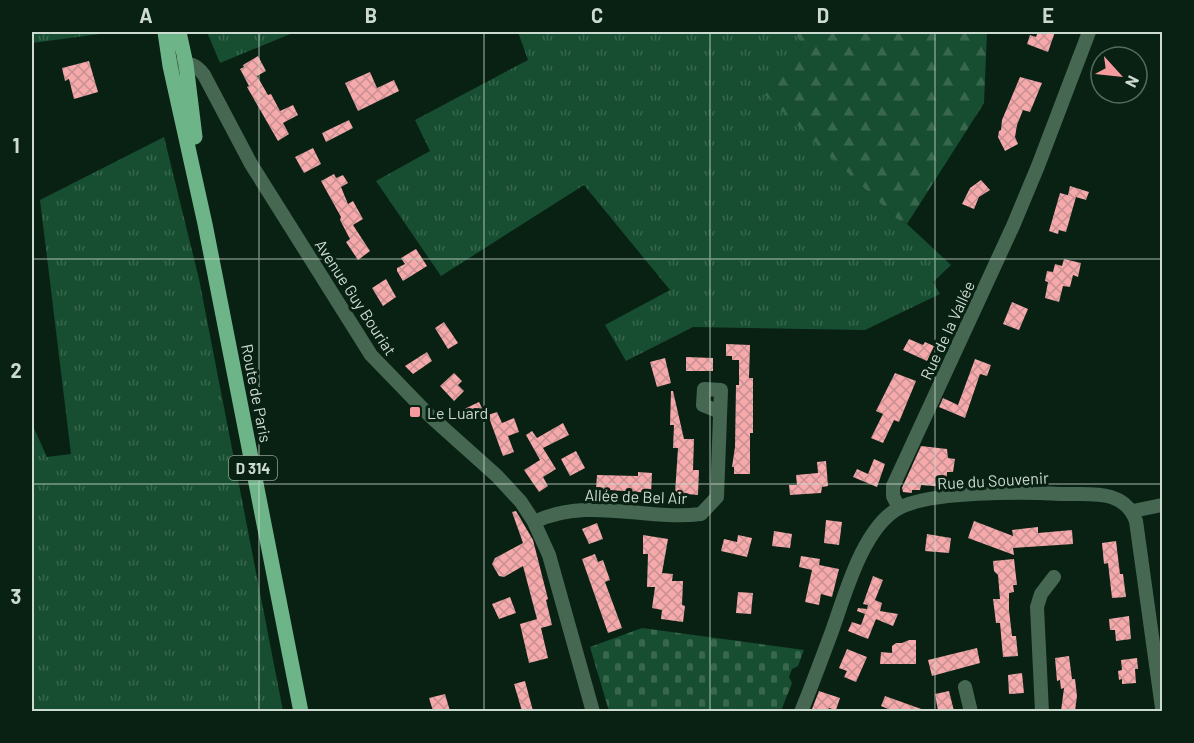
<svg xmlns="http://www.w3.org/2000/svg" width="1194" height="743" font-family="Barlow,sans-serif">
<defs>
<pattern id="grass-tufts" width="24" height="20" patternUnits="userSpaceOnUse" patternTransform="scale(1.5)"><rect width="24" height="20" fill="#174e31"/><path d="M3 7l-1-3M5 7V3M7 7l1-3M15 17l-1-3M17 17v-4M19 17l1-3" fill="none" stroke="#38674e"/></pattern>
<pattern id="forest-firs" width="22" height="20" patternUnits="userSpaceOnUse" patternTransform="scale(1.5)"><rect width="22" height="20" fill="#174e31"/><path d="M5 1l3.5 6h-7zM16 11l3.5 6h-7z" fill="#38674e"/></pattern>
<pattern id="cemetery-stones" width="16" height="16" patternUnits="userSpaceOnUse" patternTransform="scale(1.5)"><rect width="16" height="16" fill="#174e31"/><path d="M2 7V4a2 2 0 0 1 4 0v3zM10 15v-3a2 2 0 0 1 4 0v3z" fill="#38674e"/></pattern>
<pattern id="building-cross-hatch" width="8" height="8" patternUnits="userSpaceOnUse" patternTransform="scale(1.5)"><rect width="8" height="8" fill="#f5a9ab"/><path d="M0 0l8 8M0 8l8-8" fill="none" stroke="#c78f90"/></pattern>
</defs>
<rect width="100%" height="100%" fill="#082113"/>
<path fill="url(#grass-tufts)" d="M32,32H115L32,43Z
M207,32H295L220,63Z
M518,32H793L802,44L766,95L897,219L907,224L951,265L933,282L940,294L865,330L693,327L626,361L605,325L670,290L584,185L441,276L376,181L430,151L415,120L528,60Z
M164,137L199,279L283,711H32V424L47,457L71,454L40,200Z"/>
<path fill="url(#forest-firs)" d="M793,32H987L984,103L907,224L897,219L765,95L802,44Z"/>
<path fill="url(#cemetery-stones)" d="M642,628L804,650L798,666L792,669L789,677L792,683L781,711H609L590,647Z"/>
<path fill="url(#building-cross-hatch)" d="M1038,32H1055L1048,52L1027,44L1030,35L1036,37Z
M258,56L266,71L257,76L268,95L271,94L280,111L293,105L298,115L283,123L289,134L278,141L247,87L249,86L240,69L244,67L243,65Z
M89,61L98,92L74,99L69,79L65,81L62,68Z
M370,72L377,88L394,80L399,91L358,111L345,83Z
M1020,77L1042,83L1030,112L1023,110L1017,125L1015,137L1018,144L1005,151L998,137L999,131L1001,130L1002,120Z
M349,120L353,128L326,142L322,133Z
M313,148L321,164L304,173L295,157Z
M334,174L336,178L343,175L348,183L341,187L348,204L353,201L363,219L353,225L370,251L358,260L346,242L350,239L340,220L341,217L321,181Z
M981,180L990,190L979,197L974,209L962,204L970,188Z
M1070,186L1089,192L1086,200L1076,197L1066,232L1059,230L1058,234L1049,231L1060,193L1071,196L1068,195Z
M416,249L427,266L403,281L397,271V268L405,264L401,258Z
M1064,259L1081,263L1078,277L1073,275L1070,287L1063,286L1059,302L1045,298L1048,282L1045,281L1047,271L1053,272L1055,264L1062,266Z
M386,279L396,297L383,306L372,288Z
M1012,302L1028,309L1019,330L1003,324Z
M444,322L458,343L448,349L435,328Z
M909,339L923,345L925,342L934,346L927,361L903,350Z
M726,344L750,345L749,378H753V433H750V474H734V467H732L735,447L736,385H739V360H732V356H726Z
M427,352L432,361L413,374L405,366Z
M686,357L713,358V371H686Z
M665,358L671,383L657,387L650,362Z
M975,359L991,365L987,376L980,374L965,418L939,407L943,398L958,405Z
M454,373L462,381L458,385L464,391L454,401L440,386Z
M895,373L916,381L899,422L894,420L883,443L871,438L883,414L876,411Z
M671,391H673L684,439H694L693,470H699L698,495L675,493L678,448H673L674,425H670Z
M479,402L486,416L470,422L464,409Z
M497,412L502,423L514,418L519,432L508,436L514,452L503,456L488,415Z
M563,423L569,435L543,448L556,469L543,477L548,486L539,492L524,470L540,460L526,435L532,431L537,438Z
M921,446L947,449L948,458L955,459L953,472H947L946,487L921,485L920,490H912V493L903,492L902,488Z
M576,451L585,468L570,476L561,459Z
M874,459L885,464L877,487L853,477L857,469L868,474Z
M826,461L828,486L822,487L821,493L790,495L789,485H797L796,475L818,473L817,462Z
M638,472L652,473L651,493L596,489L597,475L638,476Z
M516,511L533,540L548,599L546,600L552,625L541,628L548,658L529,663L520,624L537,619L523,566L504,577L499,576L492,564L495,558L523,543L512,512Z
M826,520L842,522L839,545L824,543Z
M974,521L1013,536L1012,530L1038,527V533L1072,530L1073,544L1013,548L1014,555L968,538Z
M597,523L603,539L589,544L582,529Z
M774,531L792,534L790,548L772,546Z
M927,534L951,538L949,553L925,551Z
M643,535L668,539L662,573L673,574L672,581H683L682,605L685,606L683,622L661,619L662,610L652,608L655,587H647L648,554H643Z
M738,535L752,538L747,557L721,551L724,539L737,542Z
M1116,541L1120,574H1123L1126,597L1112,598L1108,563L1104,564L1102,543Z
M595,554L598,562L603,560L610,580L605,582L622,628L608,633L582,559Z
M801,556L820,559L819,565L839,569L832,597L821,594L819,605L805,602L812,570L799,567Z
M1014,559L1017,585H1013L1014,592L1009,593V610L1012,636H1016L1018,656L1003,657L1000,623H996L993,599H1000L998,575L994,571L993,561Z
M873,576L883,580L875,600L882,603L880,611L898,614L893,626L883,622V620V622L876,619L868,639L848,631L852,622L861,625L865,614L857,611L858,608L867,609L868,605L863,604Z
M738,592L753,593L751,614L736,613Z
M510,597L516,613L499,619L492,604Z
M1129,616L1131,639L1116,641L1115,630H1110L1109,619Z
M909,640H916V664H880L881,652L892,653V646L896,643H902Z
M977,648L980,663L932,676L928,660Z
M847,649L867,657L856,682L844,677L847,671L839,668Z
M1069,656L1072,679H1075L1077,696L1075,711H1061L1064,688L1061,689L1060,680L1057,681L1055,658Z
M1137,658L1138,669H1135L1136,683L1122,684V679L1119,680L1118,671L1122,670L1121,660Z
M1022,673L1024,693L1009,694L1008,675Z
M525,681L533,711H522L514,684Z
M819,691L840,698L836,710L829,708L828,711L812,709Z
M949,691L954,711H938L935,694Z
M445,694L450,711H433L429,698Z
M885,696L924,710V711H887L888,709L881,706Z"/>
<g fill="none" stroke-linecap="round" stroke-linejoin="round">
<path stroke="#466752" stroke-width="14" d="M176,65C190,63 195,63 204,75L251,164L371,355L430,416L497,476L521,502L534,522L549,555L593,712
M899,508L893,496V486L1013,226L1038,166L1089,32
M1133,511L1162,505
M534,522C588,496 645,521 701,514L717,497L721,390L704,389L703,405L720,412
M965,687L971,712
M801,712C812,685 822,658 832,631C845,595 863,527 899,508C931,491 1023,492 1061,494C1090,495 1124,488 1136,521L1162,708
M1042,712L1037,607L1041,594L1054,577"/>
<path stroke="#6eb489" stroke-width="15" d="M165,32L170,66L205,224L301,712
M179,32L186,64L195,137"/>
</g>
<path fill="none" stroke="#ccdad0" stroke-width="1.5" stroke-opacity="0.55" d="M259,32V712M484,32V712M710,32V712M935,32V712M32,259H1162M32,484H1162"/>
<rect fill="#f59b9d" stroke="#082113" stroke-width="2" x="409" y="406" width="12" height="12" rx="3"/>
<g text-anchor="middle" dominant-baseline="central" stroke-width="6" stroke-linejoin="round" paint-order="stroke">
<rect fill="#082113" stroke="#91a297" stroke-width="1.5" x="229" y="456" width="48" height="24" rx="4.5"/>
<g font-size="15" font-weight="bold" fill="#ccdad0">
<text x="253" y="468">D 314</text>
</g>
<g font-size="16" fill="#ccdad0" stroke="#082113">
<text transform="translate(356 297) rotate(57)">Avenue Guy Bouriat</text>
<text transform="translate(947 330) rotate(-65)">Rue de la Vallée</text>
<text transform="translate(257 393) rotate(79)">Route de Paris</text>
<text transform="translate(993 480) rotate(-3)">Rue du Souvenir</text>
<text transform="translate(636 496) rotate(2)">Allée de Bel Air</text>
</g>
<g font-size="16" fill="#ccdad0" stroke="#082113" text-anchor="start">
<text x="427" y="412">Le Luard</text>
</g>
</g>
<rect width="1194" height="743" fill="none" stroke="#082113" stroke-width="66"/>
<g transform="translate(1119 75) rotate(117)"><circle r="28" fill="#082113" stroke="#566b5f" stroke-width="1.5"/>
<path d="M0-4.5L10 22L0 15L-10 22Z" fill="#f59b9d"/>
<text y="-9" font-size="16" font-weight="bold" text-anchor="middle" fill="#ccdad0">N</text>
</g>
<rect x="33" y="33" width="1128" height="677" fill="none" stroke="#ccdad0" stroke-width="2"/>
<g font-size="20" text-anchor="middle" font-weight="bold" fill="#ccdad0">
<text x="146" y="23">A</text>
<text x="371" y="23">B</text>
<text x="597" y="23">C</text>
<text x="823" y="23">D</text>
<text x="1048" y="23">E</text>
<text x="16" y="153">1</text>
<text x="16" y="378">2</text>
<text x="16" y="604">3</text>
</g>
</svg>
